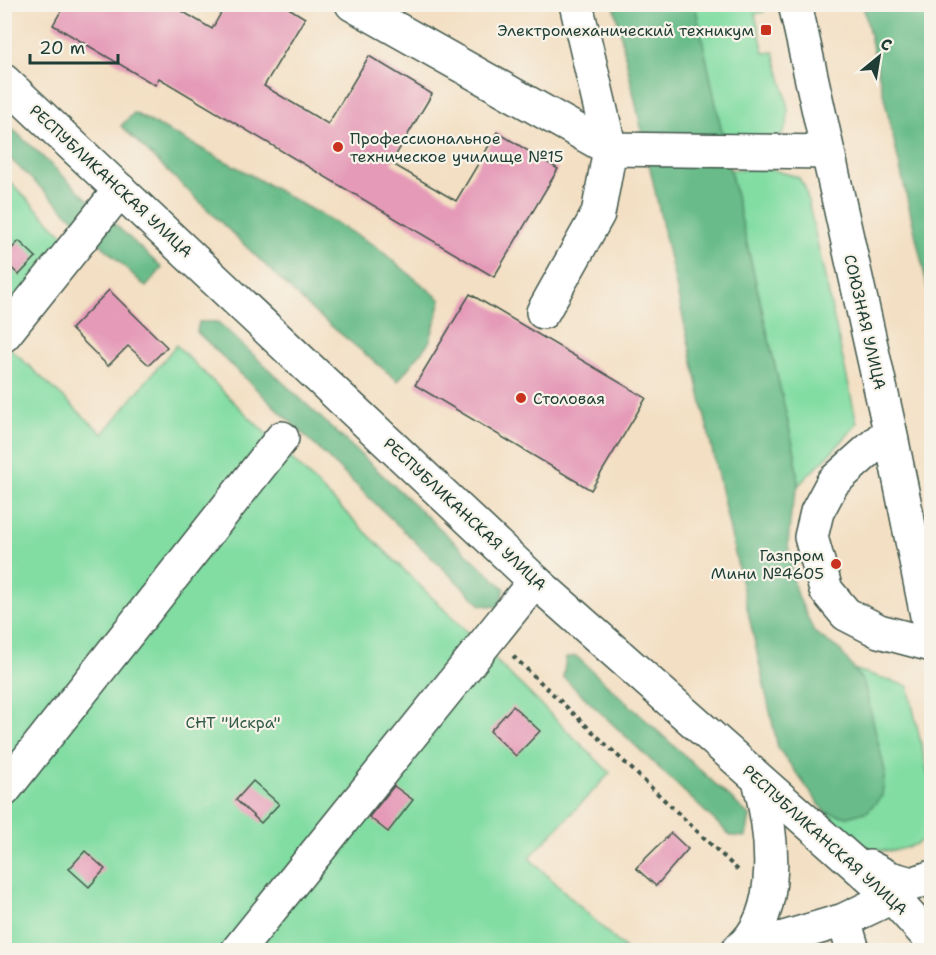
<svg xmlns="http://www.w3.org/2000/svg" width="936" height="955" font-family="'Shantell Sans',sans-serif">
<rect width="100%" height="100%" fill="#f7f3e8"/>
<filter id="ink" filterUnits="userSpaceOnUse"><feTurbulence type="fractalNoise" baseFrequency=".0167" numOctaves="2"/><feDisplacementMap in="SourceGraphic" scale="12" xChannelSelector="R" yChannelSelector="G"/><feConvolveMatrix kernelMatrix="1 2 1 2 8 2 1 2 1" color-interpolation-filters="sRGB"/></filter>
<filter id="wash" filterUnits="userSpaceOnUse"><feTurbulence type="fractalNoise" baseFrequency=".008" numOctaves="4" result="noise"/><feDisplacementMap in="SourceGraphic" scale="24" xChannelSelector="R" yChannelSelector="G"/><feGaussianBlur stdDeviation="1.35" result="paint"/><feColorMatrix in="noise" values="0 0 0 0 0 0 0 0 0 0 0 0 0 0 0 0 0 1.4 0 .05"/><feComposite in="paint" operator="in"/></filter>
<g filter="url(#wash)">
<rect width="100%" height="100%" fill="#f3dfc3"/>
<path fill="#82dda3" stroke="#508d6c" stroke-width="1.5" d="M695,5H762L764,12L755,14L764,53L774,52C779,76 798,116 781,136L723,142Z
M769,169L798,177L805,187L857,423C840,447 818,464 798,486L795,453L730,170Z
M5,177L78,250L5,342Z
M4,343L103,434L176,345L610,773L529,858L625,949L624,950H5Z
M853,669L908,686L931,788V834C913,850 883,857 860,844C848,837 836,822 825,812L848,817L864,683Z"/>
<path fill="#69bc89" stroke="#447c5e" stroke-width="1.5" d="M614,5H695L730,170L795,453L798,486L791,512L788,544L795,589L814,632L840,650L864,683L885,771L882,796L868,811L848,817L825,812L778,748Z
M863,5H931V303Z
M134,113L240,169L374,245L441,300L430,341L398,381L313,311L121,126Z
M4,121L162,268L146,287L5,154Z
M199,322H218L505,589L499,607L481,605L197,332Z
M576,656L750,816L746,837L731,836L563,677L566,658Z"/>
<g id="blocks">
<path fill="#e59bb8" d="M65,4H170L212,29L226,4H282L305,18L264,86L328,124L369,56L432,94L391,163L456,201L497,132L558,169L494,277L159,78L155,85L53,25Z
M19,241L36,257L19,275L4,261V257Z
M109,290L167,347L149,365L128,346L108,366L71,329Z
M470,294L646,398L591,490L415,385Z
M513,706L540,731L516,756L490,731Z
M253,781L279,804L261,823L236,800Z
M394,786L413,800L388,832L369,817Z
M671,833L688,849L656,886L636,868Z
M85,851L105,869L89,887L69,869Z"/>
</g>
</g>
<g filter="url(#ink)">
<use href="#blocks" fill-opacity="0" stroke="#3f5549" stroke-width="1.5"/>
<g fill="none" stroke-linecap="round" stroke-linejoin="round">
<g stroke="#3f5549" stroke-width="36">
<path id="minor" d="M352,4L610,149L598,214L543,312
M576,4L610,149L827,152
M4,335L120,190
M890,431L833,482L817,512L811,537L826,590L846,614L879,631L932,645
M4,790L282,438
M844,920L853,950
M238,950L535,581
M738,950C784,915 772,829 759,780
M743,950L844,920L892,897"/>
</g>
<g stroke="#3f5549" stroke-width="36">
<path id="major" d="M795,4L890,431L932,641
M4,81L535,581L892,897L932,941
M869,867L890,878L912,884L932,877"/>
</g>
<path stroke="#3f5549" stroke-width="4" stroke-dasharray="4.5 4.5" stroke-linecap="butt" d="M513,656L740,872"/>
<use href="#minor" stroke="#fff" stroke-width="33"/>
<use href="#major" stroke="#fff" stroke-width="33"/>
</g>
</g>
<g fill="#c8321e" stroke="#f7f3e8" stroke-width="2">
<rect x="760" y="24" width="12" height="12" rx="3"/>
<circle cx="338" cy="147" r="6"/>
<circle cx="521" cy="398" r="6"/>
<circle cx="836" cy="564" r="6"/>
</g>
<g text-anchor="middle" dominant-baseline="central" stroke-width="4.5" stroke-linejoin="round" paint-order="stroke">
<g font-size="16" fill="#1f3d34" stroke="#f7f3e8" text-anchor="end">
<text x="754" y="30">Электромеханический техникум</text>
<text x="350" y="138" text-anchor="start">Профессиональное<tspan x="350" dy="18">техническое училище №15</tspan></text>
<text x="533" y="398" text-anchor="start">Столовая</text>
<text x="824" y="555">Газпром<tspan x="824" dy="18">Мини №4605</tspan></text>
</g>
<g font-size="16" fill="#1f3d34" stroke="#f7f3e8">
<text transform="translate(111 181) rotate(43)">РЕСПУБЛИКАНСКАЯ УЛИЦА</text>
<text transform="translate(865 322) rotate(77)">СОЮЗНАЯ УЛИЦА</text>
<text transform="translate(465 514) rotate(43)">РЕСПУБЛИКАНСКАЯ УЛИЦА</text>
<text transform="translate(825 840) rotate(42)">РЕСПУБЛИКАНСКАЯ УЛИЦА</text>
</g>
<g font-size="16" fill="#335d4a" stroke="#f7f3e8">
<text x="233" y="722">СНТ "Искра"</text>
</g>
</g>
<rect width="936" height="955" fill="none" stroke="#f7f3e8" stroke-width="24"/>
<g transform="translate(879 57) rotate(30)" stroke="#f7f3e8" stroke-width="4.5" paint-order="stroke">
<path d="M0-4.5L10 22L0 15L-10 22Z" fill="#1f3d34"/>
<text y="-9" font-size="16" font-weight="bold" text-anchor="middle" fill="#1f3d34">С</text>
</g>
<path d="M30 54v9h88v-9" fill="none" stroke="#1f3d34" stroke-width="3"/>
<text x="39" y="54" font-size="18" fill="#1f3d34" stroke="#f7f3e8" stroke-width="4.5" paint-order="stroke">20 m</text>
</svg>
